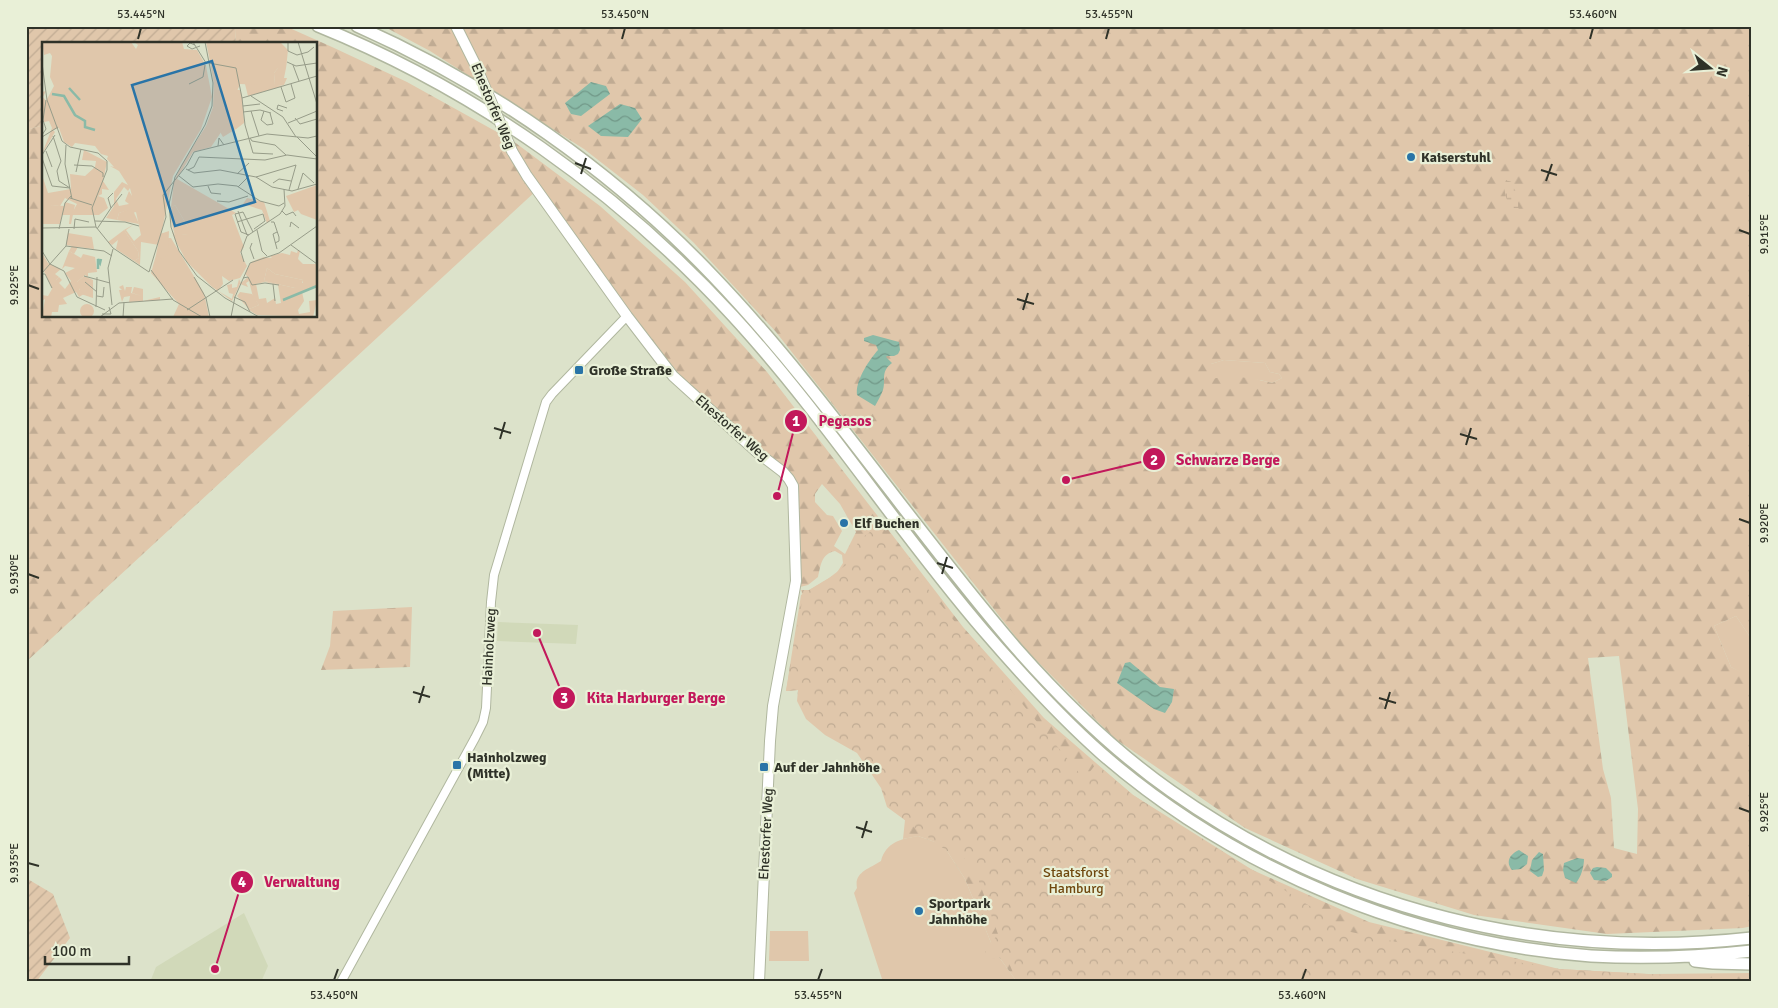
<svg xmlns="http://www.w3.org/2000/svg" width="1778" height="1008" font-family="Signika,sans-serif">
<defs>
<pattern id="forest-firs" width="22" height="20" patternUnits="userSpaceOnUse" patternTransform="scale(1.25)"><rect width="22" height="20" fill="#e0c7ab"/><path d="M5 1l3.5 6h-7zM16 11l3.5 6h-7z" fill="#c0ab93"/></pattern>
<pattern id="wetland-marsh" width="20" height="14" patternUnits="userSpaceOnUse" patternTransform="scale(1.25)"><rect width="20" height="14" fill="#e0c7ab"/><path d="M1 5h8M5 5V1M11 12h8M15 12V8" fill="none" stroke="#c0ab93"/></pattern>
<pattern id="park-crowns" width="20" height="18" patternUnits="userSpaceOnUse" patternTransform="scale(1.25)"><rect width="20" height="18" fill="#e0c7ab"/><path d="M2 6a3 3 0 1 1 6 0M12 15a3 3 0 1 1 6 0" fill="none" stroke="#c0ab93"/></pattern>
<pattern id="garden-furrows" width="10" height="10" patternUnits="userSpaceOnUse" patternTransform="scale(1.25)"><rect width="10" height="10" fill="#e0c7ab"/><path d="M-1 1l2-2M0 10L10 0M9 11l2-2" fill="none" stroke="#c0ab93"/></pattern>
<pattern id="water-waves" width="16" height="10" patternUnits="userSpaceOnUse" patternTransform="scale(1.25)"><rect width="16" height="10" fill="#8abaa7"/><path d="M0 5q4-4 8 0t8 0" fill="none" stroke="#719888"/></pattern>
</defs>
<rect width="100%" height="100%" fill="#dce2ca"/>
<path fill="#d1d9b9" d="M498,622L578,625L576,644L497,641Z
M244,913L268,966L261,982H150L156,967Z"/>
<path fill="#e0c7ab" d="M1224,360L1265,363L1270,372L1279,374L1282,378L1272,383L1260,380L1211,379V364Z
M1736,616L1752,640L1751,678L1731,667L1714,626Z
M918,836L938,843L947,851L965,879L994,950L1017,982H883L854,893L857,888C854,872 869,869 881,861C886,842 901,839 918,836Z
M770,931H808L809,961H769Z"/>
<path fill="url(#forest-firs)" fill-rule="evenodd" d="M211,26H285L332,47L407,82L513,141L600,206L685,282L767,372L963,627L1044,718L1133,795L1237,863L1369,922L1559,969L1649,974L1752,973V982H1017L994,950L965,879L947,851L938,843L918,836L903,839L905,820L896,811L864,752L798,690L786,691L801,595L836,574L843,563L842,555L835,551C821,554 821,565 818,577L808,585L800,587L797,499L793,477L671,369L537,190L26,662V130L44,125V316H316V44H236L235,29ZM822,484L840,504L856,532L845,554L834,546L842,531L833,516L827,515L815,502V494Z
M383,26H1752V640L1736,616L1714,626L1731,667L1752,677V926L1743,928L1607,934L1474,915L1357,879L1245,828L1114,738L1026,650L776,332L694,243L643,195L584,149L430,51ZM1224,360L1265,363L1270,372L1279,374L1282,378L1272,383C1254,378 1230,374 1212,379L1211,364ZM1619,656L1638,809L1637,854L1614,848L1611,798L1603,769L1588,658Z
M412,607L410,667L321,670L330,646L333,611Z"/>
<path fill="url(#wetland-marsh)" d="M1506,180L1512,182C1515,190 1521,204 1518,211C1507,207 1502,190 1506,180Z"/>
<path fill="url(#park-crowns)" d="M877,527L1084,779L1096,764L1133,795L1351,932L1406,944L1559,969L1752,980V982H1017L1006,956L992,959L985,952L998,934L972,862L947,851L887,807L881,788L857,753L825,735L806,719L797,701L798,690L786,691L803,596L801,590H809L829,578L850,562L859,540Z"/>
<path fill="url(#garden-furrows)" d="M26,26H211L235,29L236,44H44V125L26,130Z
M26,878L53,894L70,938L36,982H26Z"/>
<path fill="url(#water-waves)" d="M591,82L606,86L610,94L581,116L571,114L565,103Z
M620,104L635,108L642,119L628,137L601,136L588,126Z
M873,335L899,342L900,350L898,354L894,356H887L886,357L892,363C880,372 886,379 883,390C881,395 878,401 875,406L857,395C855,381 869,360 878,350L876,345L864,341V338Z
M1130,662L1160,687L1174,689L1172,702L1165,713L1154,709L1117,683L1125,663Z
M1519,850L1528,856L1527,864L1521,869L1512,870C1505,862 1510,854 1519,850Z
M1539,852L1543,854L1544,870L1542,876L1538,877L1530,871L1532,860Z
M1577,858L1584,859C1584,867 1581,877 1576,883L1565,878L1563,870L1564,863Z
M1597,867L1606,868L1612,874V877L1606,881L1594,880L1590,873L1593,868Z"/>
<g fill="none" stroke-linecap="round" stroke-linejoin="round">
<g stroke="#b0b79f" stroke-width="10">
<path id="minor" d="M341,982L475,738L483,722L486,708L491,602L494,575L546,402L552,394L627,316"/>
</g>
<g stroke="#b0b79f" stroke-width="12">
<path id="major" d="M456,26L476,66
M512,151L527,176L627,316L673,376L758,453L783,472L789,479L793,486L796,581L773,706L770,741L759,982"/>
</g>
<g stroke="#b0b79f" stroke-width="14">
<path id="highway" d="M318,26C476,90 618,191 733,316C824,415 897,530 984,631C1021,674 1060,717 1102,754C1237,871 1413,943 1591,956C1645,959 1698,957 1752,951
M357,26C490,85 613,171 713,276C824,392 912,528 1017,649C1063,701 1114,751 1171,791C1341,911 1545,961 1752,938
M1695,961L1713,963L1752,964"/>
</g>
<use href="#minor" stroke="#fff" stroke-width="8"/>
<use href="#major" stroke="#fff" stroke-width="10"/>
<use href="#highway" stroke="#fff" stroke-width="11"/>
<g stroke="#b0b79f" stroke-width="12" stroke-linecap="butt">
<path id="major-bridge" d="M476,66L512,151"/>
</g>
<use href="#major-bridge" stroke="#fff" stroke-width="10"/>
</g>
<path fill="none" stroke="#2f3228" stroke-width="2" d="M138,39L141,28M622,39L625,28M1106,39L1109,28M1590,39L1593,28M575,163L591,169M1541,170L1557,175M581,174L586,158M1546,181L1552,164M1739,230L1750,234M28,285L39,289M1017,299L1034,304M1023,310L1028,293M494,428L511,433M1460,434L1477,439M500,439L505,422M1466,445L1471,428M1739,519L1750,523M937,563L953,568M28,574L39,578M942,574L947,557M413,692L430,697M1379,698L1396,703M419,703L424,686M1385,709L1390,692M1739,808L1750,812M856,827L872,832M862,838L867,821M28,863L39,866M334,980L338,969M818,980L822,969M1302,980L1306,969"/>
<g fill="#2974a7" stroke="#e9f0d7" stroke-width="2">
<circle cx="1411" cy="157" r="5"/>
<rect x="574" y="365" width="10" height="10" rx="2.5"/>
<circle cx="844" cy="523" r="5"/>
<rect x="452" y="760" width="10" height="10" rx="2.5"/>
<rect x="759" y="762" width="10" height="10" rx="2.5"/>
<circle cx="919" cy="911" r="5"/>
</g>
<g text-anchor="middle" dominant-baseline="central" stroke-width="4.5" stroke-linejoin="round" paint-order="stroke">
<g font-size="14" fill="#2f3228" stroke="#e9f0d7">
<text transform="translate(493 106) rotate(67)">Ehestorfer Weg</text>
<text transform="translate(732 428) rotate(41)">Ehestorfer Weg</text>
<text transform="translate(489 647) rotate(-87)">Hainholzweg</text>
<text transform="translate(766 834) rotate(-87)">Ehestorfer Weg</text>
</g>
<g font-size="14" font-weight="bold" fill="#2f3228" stroke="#e9f0d7" text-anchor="start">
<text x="1421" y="157">Kaiserstuhl</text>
<text x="589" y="370">Große Straße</text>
<text x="854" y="523">Elf Buchen</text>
<text x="467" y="757">Hainholzweg<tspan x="467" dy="16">(Mitte)</tspan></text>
<text x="774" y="767">Auf der Jahnhöhe</text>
<text x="929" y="903">Sportpark<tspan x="929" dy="16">Jahnhöhe</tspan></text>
</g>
<g font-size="14" fill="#6f470d" stroke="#e9f0d7">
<text x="1076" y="872">Staatsforst<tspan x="1076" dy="16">Hamburg</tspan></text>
</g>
</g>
<g transform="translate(42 42)">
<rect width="275" height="275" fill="#dce2ca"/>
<path d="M236,26H244L242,36H245L242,43L233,44L232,31ZM186,80H195L194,87L181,95L177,88ZM23,160L33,163L29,182H27L28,173H20L18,182H1L0,176L10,163L22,164ZM90,166L97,182L64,176L75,178L77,171ZM82,188L96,209L97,216L92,219L74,207L76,198L70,203L66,200ZM26,191L50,195L52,207L36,205L32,212L27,209L30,204L24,203ZM0,211L6,221L19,227L13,232L17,235L14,238H6L0,225ZM225,226L233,232L261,238L260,242L253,246L222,239ZM42,234L51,238V256L39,252L35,240ZM81,243L83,249L84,245H90L89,251L100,254L90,251L92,245L101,247V259L118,255V258L87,260L88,254L82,255L80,260L77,248H80L77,245ZM198,250L210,252L217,263L207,267L195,254ZM38 269a7 7 0 1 1 14 0a7 7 0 1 1-14 0Z" fill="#e0c7ab"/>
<path d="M0,0H89L94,7L96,3L92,0H140L142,7L155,8L164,24L170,55L159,87L131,134L117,203L99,200L98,223L92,219L97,216L96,209L82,188L89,184L91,183L84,188L92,199L99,193L94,170L90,171V167L77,171L75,178L64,176L72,164V150L80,140L86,143L77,129L68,124L72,125L65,117L66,114L59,112L53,104L33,101L30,105L22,100L17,86L11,88L13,90L0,112L10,86L7,79L2,80L0,75V50L4,49L1,55L4,59L12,44L8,35L10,14L8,11L2,13ZM82,145L86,149L88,146L90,154L87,149L83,159L87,162L77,164L74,157ZM164,0H201L202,4L212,0L208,9L213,10L216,0H238L246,8L244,26H236L232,31L233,43L242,44L206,54L203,42H198L195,49L198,48L200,53L202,81L194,87V81L186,80L169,105L151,110L135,137L194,171L190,173L202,205L198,211L205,224L198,236L187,239L180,234L181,242L176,249L190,257L191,252L187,251L185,243L190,242V246L195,245L197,237L199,241L206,235L203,232L209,220L222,215L230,216L228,214L240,211L248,213L249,209L255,211L256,208L258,209L256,217L261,222H275V243L260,250L262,259L256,268L257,272L268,270L267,259L275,258L271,275L215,273L207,268L203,259L194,254L204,259L207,267L217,263L211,255L207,239L204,241L206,245L198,242L190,259L169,244L145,220L133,198L130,189L133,193L146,192V185L133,163L130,165L128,173L132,140L139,123L164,84L171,65L172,37ZM225,226L233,232L261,238V241H254L253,246L222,239ZM223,240L236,243L239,261L234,262L233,256L225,261L224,256L217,257L214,242ZM42,108L65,120L61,139L67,148L60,147V152L56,154L62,156L66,166L57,173H29L35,162L23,156L18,164L10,163L8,172L0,176V133L6,151L29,147L28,132L43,134L53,125L54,119L40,118ZM125,196H129L162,251L167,275H131L137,262L109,231L114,213ZM27,209L39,216L41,212L53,215L55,230L46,231V235L43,233L35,240L39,242L37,247L42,252L37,255L34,250L21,256L25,262L17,263L16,270H10L9,275H0L3,257L0,259V253L6,254L10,247L6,238L10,235L14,238L17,235L20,238L17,241L23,247L29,239L23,231L33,226L23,224L20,227Z" fill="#e0c7ab" fill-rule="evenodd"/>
<path d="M275,143V178L259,172L256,168L252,170L244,154Z" fill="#e0c7ab"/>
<path d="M165,0H238L245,10L244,25L232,27V38H220L218,43L198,42L195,48H198L202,80L194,87V81L186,80L178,86L169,104L160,106L153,102L168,80L174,55Z" fill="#e0c7ab"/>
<path d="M205,156L222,160L228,179L225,181L220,168L201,162ZM133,163L146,185V192L133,194L129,178L130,165ZM127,189L126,212L121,218L114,213L118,192Z" fill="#e0c7ab"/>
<path fill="none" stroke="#8abaa7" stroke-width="2.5" d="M27,46L38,58M10,52L22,54L33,73L43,79V85L53,88M56,227V217L58,221L59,217M241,258L275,244"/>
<path fill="none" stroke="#979c89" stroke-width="1" d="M151,0L164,21M163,0L171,41L170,64L163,83L133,135L127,162L129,185L137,209L155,234L183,256L217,275M246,0V9L255,13L266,10L272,5M256,0L275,62M153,3L148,1L145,4L150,7L158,4M245,20L254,24L275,21M0,21L5,58L20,99L28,105L56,111L65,119V128L50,166L54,185L71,206M167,21L194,26L200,56M251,23L257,39M147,42L161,35L163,23M239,45L244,60L253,56L249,42M209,54L241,75L254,95M201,64L218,62M209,69L217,94M222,69L219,78L225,83L231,82L228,71M241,69L235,67L236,63L245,66M201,70L218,68L229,71M253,76L258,82L275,77M246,81L275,69M0,93L4,87L1,78L4,58M11,94L19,119L15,129L17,139L28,146M0,95L16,85M255,95L275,115M208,96L210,99L233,103L244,113M24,103L23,122L30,157M176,104L177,96L182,103M4,109L10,125M231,112L211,111L203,83L200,56L275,34M0,113L13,93M0,116L10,144L28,146M32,123L50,124L61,131V135M144,127L152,131L178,128L214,135L230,145L250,149L275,142M146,128L152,125L157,115L223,118L245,113L275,117M34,130L39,107M195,132L207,121M137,134L151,145L176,142L195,144L218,159L237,164L242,161M214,135L254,123L247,148M231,141L237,137L249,139M166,144L169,151L179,152M196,145L207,134M256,147L261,131L272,141M28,156L50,163M175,159L187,160L206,154M69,166L80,152M196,169L205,193M240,169L244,173L251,170L254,174M53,179L83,180L97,184M195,180L221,172L223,179L212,187M229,180H232L237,195V199L233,201M248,185L249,180L257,186M0,186L54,185M17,187L23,161L29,154M32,187L33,177L47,180M55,187L69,166L66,156L71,151M215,188L220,209L225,214M207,193L199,190L193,172L201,170L211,190M205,194L238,172L243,164L242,147M210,201L208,206L212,217M249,203L275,222M24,204L62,209L70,214M24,204L27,187M71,206L107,230M235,207L231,192L235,190M0,209L8,222M202,220L199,210L205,194M8,222L22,229L35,255L63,268M109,228L131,258L160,275M107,230L124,175L121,153L145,123L152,110L225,92L266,96L275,94M0,231L24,204M0,232H3L10,246M42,234L68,241M152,235L164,256L168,275M201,236L206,235L210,243L223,241L237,243M43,240L55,250M231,242L233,259M55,254L61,255L62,245M192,255L203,260L208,270M70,263L66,226L71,207M54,265L55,235M145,268L191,238M60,272H69L67,265M58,275L77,261L131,257M81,275L82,260M189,275L193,255L208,221L237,211L275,184"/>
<path fill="#2974a7" fill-opacity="0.15" stroke="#2974a7" stroke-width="2.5" d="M170,19L213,160L133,184L90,43Z"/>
<rect width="275" height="275" fill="none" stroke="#2f3228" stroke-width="2.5"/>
</g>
<path fill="none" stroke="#c2185b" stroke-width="2" d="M777 496L796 421M1066 480L1154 459M537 633L564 698M215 969L242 882"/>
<g fill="#c2185b" stroke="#e9f0d7" stroke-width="2">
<circle cx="777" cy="496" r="5"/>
<circle cx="1066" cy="480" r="5"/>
<circle cx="537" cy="633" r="5"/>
<circle cx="215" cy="969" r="5"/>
<circle cx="796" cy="421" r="12"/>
<circle cx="1154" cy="459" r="12"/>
<circle cx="564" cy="698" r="12"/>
<circle cx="242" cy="882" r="12"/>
</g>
<g font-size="15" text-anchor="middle" font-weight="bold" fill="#fff">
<text x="796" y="426">1</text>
<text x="1154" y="465">2</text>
<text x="564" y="703">3</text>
<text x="242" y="887">4</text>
</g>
<g font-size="15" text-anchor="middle" font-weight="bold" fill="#c2185b" stroke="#e9f0d7" stroke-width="4.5" stroke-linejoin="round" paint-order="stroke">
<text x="845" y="426">Pegasos</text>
<text x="1228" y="465">Schwarze Berge</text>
<text x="656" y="703">Kita Harburger Berge</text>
<text x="302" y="887">Verwaltung</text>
</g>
<rect width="1778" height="1008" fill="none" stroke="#e9f0d7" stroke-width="55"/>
<g transform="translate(1710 68) rotate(107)" stroke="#e9f0d7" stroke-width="4" paint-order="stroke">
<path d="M0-4L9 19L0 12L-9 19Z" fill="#2f3228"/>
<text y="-8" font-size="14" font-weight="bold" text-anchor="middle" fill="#2f3228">N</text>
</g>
<path d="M45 956v8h84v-8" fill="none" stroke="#2f3228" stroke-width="2.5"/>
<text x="52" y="956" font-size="15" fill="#2f3228" stroke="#e9f0d7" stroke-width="4" paint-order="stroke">100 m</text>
<rect x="28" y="28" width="1722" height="952" fill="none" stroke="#2f3228" stroke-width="2"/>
<g font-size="12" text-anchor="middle" fill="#2f3228">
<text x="141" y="18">53.445°N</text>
<text x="625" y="18">53.450°N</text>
<text x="1109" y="18">53.455°N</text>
<text x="1593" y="18">53.460°N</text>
<text transform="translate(1764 234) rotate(-90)" y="4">9.915°E</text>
<text transform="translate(14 285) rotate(-90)" y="4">9.925°E</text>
<text transform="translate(1764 523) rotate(-90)" y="4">9.920°E</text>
<text transform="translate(14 574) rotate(-90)" y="4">9.930°E</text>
<text transform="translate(1764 812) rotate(-90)" y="4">9.925°E</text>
<text transform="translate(14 863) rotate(-90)" y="4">9.935°E</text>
<text x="334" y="999">53.450°N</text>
<text x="818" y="999">53.455°N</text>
<text x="1302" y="999">53.460°N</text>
</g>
</svg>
